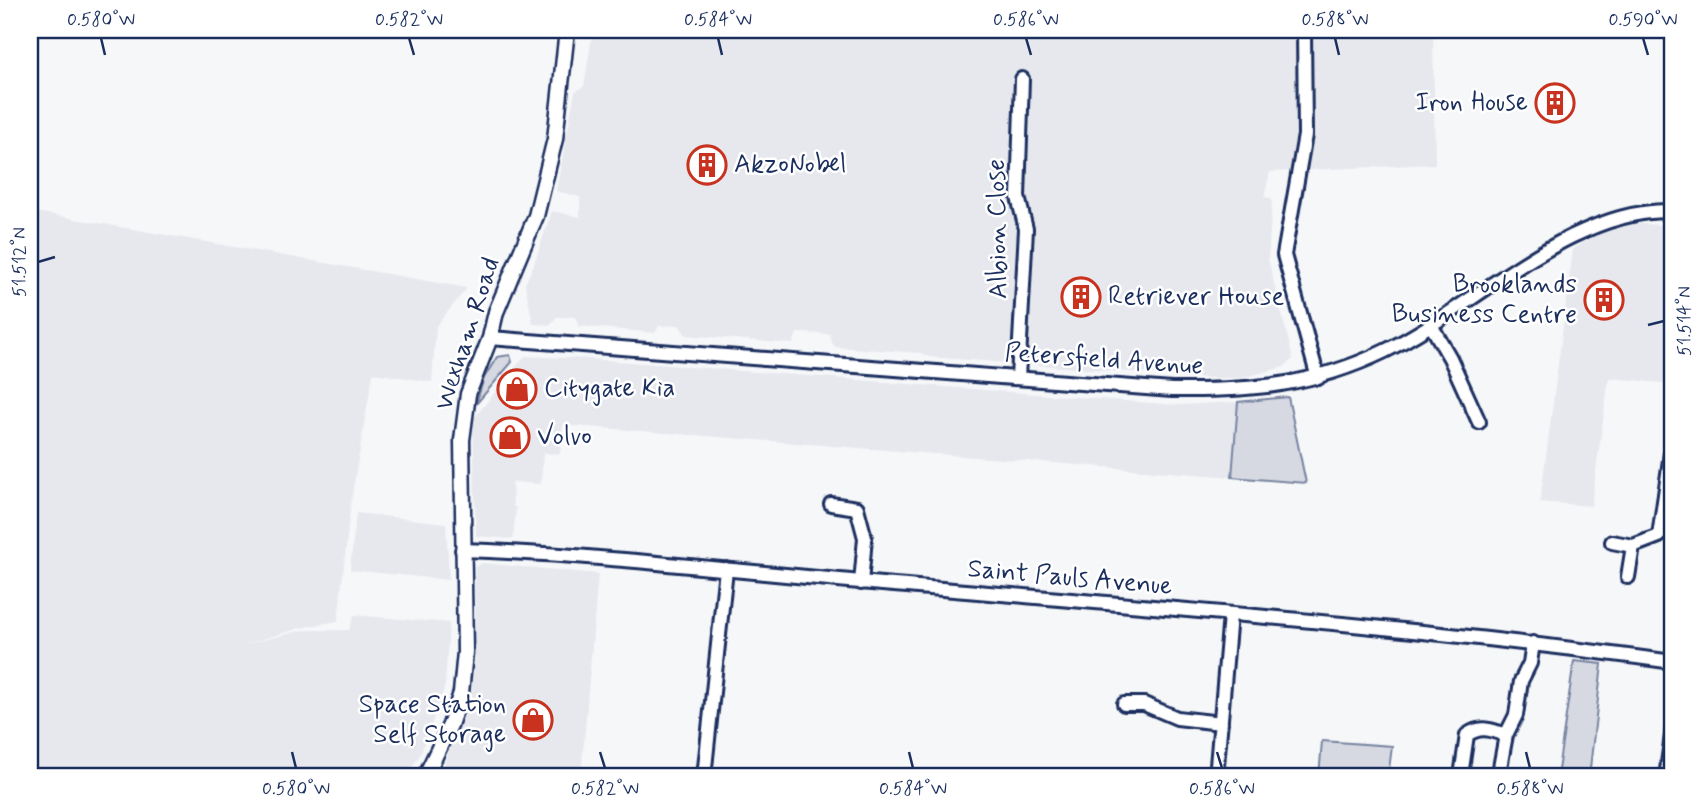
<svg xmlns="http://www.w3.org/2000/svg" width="1703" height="807" font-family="Mynerve,sans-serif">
<rect width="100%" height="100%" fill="#f6f7f9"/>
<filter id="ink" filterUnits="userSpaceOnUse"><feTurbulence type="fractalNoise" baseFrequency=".0143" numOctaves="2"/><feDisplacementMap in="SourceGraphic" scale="14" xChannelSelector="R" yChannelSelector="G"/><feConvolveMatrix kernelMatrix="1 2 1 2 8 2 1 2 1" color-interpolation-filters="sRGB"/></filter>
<g filter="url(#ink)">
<path fill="#e6e8ee" d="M593,30H1387V34L1422,33V30H1433L1435,164L1270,172L1264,197L1271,198L1272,202L1268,259L1293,359L1284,367L1241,378H1209L929,357L921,353L835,347L831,341L830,334L797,333L793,344L686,335L679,325L659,326L655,333L579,326L575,317H556L551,325L533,324L525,284L534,264L552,211L580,217V197L556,191L575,92L584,86Z
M30,211L467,288L436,326L432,382L373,373L351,501L338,621L300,628L247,644L303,630H349L354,615L449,623L445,686L420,755L405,777H30Z
M1630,223L1673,226V384L1609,378L1591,506L1540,502L1573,249L1603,231Z
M525,356L592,359L1177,405L1238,402L1232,477L563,425L560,454L543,453L541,484L512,482L513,506L516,508L513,539L476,536L473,419Z
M356,513L446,523L449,580L350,570Z
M482,563L598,574L581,777H439L471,695L475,659V567Z"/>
<path fill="#d6d9e2" stroke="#7884a0" stroke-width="2" d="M510,355L512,362L476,404L484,378L497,357Z
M1288,397L1306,483L1232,477L1238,402Z
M1574,661L1602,664L1589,777H1557Z
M1322,741L1392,746L1389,770L1449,777H1319Z"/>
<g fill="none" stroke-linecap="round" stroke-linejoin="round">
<g stroke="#1b2f5e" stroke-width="18">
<path id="minor" d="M1304,30L1305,135L1284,255L1318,378
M1670,30L1673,34
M1431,325L1450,358L1479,422
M490,338L1172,390C1250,391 1313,386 1385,351C1474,308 1571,207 1673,211
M1018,378L1026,229L1018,197L1022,79
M831,504L857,508L865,538L861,583
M1612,542L1633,546
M462,550C611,555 759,574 907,586C1163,608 1419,627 1673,662
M1628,577L1633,546L1659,536L1673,439
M1124,704H1144L1177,718L1221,723
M1462,769L1467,735C1481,725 1491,730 1506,735
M1499,773L1506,735L1516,715L1521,681L1530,663L1533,643
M704,777L726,569
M1216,777L1230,615
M1666,777L1673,728"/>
</g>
<g stroke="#1b2f5e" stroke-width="19">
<path id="tertiary" d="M425,777L450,725L461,693L465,652L462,440L468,394L490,338L496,312L536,216L555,139L567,30"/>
</g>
<use href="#minor" stroke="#fff" stroke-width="12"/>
<use href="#tertiary" stroke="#fff" stroke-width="14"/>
</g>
</g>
<path fill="none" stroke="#1b2f5e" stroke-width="2.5" d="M101,38L105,55M409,38L414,55M718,38L722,55M1026,38L1031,55M1335,38L1339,55M1643,38L1648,55M38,262L55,257M1648,325L1664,321M292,752L296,768M600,752L605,768M909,752L913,768M1217,752L1222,768M1526,752L1530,768"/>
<defs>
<g id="building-ring" transform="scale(2.0125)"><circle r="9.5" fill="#fff" stroke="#c8321e" stroke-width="1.5"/><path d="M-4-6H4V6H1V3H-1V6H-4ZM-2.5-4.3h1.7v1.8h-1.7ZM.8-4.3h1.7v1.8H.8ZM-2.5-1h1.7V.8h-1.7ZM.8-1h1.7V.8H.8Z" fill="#c8321e"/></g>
<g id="shop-ring" transform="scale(2.0125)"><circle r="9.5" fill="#fff" stroke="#c8321e" stroke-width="1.5"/><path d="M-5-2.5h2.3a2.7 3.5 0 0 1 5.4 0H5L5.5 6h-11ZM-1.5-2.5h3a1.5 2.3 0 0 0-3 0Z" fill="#c8321e"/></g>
</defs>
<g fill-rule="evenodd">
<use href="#building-ring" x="1555" y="103"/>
<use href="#building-ring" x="707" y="165"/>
<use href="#building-ring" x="1081" y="297"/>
<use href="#building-ring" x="1604" y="300"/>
<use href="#shop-ring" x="517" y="389"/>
<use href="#shop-ring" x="510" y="437"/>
<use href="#shop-ring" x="533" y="720"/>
</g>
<g text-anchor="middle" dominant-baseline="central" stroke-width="5" stroke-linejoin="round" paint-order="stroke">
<g font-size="26" fill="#1b2f5e" stroke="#fff" text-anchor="start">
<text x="1528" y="103" text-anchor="end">Iron House</text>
<text x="734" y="165">AkzoNobel</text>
<text x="1577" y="285" text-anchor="end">Brooklands<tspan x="1577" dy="30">Business Centre</tspan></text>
<text x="1108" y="297">Retriever House</text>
<text x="544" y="389">Citygate Kia</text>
<text x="537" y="437">Volvo</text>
<text x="506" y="705" text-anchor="end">Space Station<tspan x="506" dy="30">Self Storage</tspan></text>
</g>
<g font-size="26" fill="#1b2f5e" stroke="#fff">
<text transform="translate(998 229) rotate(-91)">Albion Close</text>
<text transform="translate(468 334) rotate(-72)">Wexham Road</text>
<text transform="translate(1104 360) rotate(4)">Petersfield Avenue</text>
<text transform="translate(1070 578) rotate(5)">Saint Pauls Avenue</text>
</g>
</g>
<rect width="1703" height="807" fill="none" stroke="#fff" stroke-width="77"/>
<rect x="38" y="38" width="1626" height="730" fill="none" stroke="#1b2f5e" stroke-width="2.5"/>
<g font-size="18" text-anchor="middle" fill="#1b2f5e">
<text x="101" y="25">0.580°W</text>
<text x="409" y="25">0.582°W</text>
<text x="718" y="25">0.584°W</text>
<text x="1026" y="25">0.586°W</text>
<text x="1335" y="25">0.588°W</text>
<text x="1643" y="25">0.590°W</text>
<text transform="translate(19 262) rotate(-90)" y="6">51.512°N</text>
<text transform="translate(1684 321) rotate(-90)" y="6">51.514°N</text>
<text x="296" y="794">0.580°W</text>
<text x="605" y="794">0.582°W</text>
<text x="913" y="794">0.584°W</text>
<text x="1222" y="794">0.586°W</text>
<text x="1530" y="794">0.588°W</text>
</g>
</svg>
